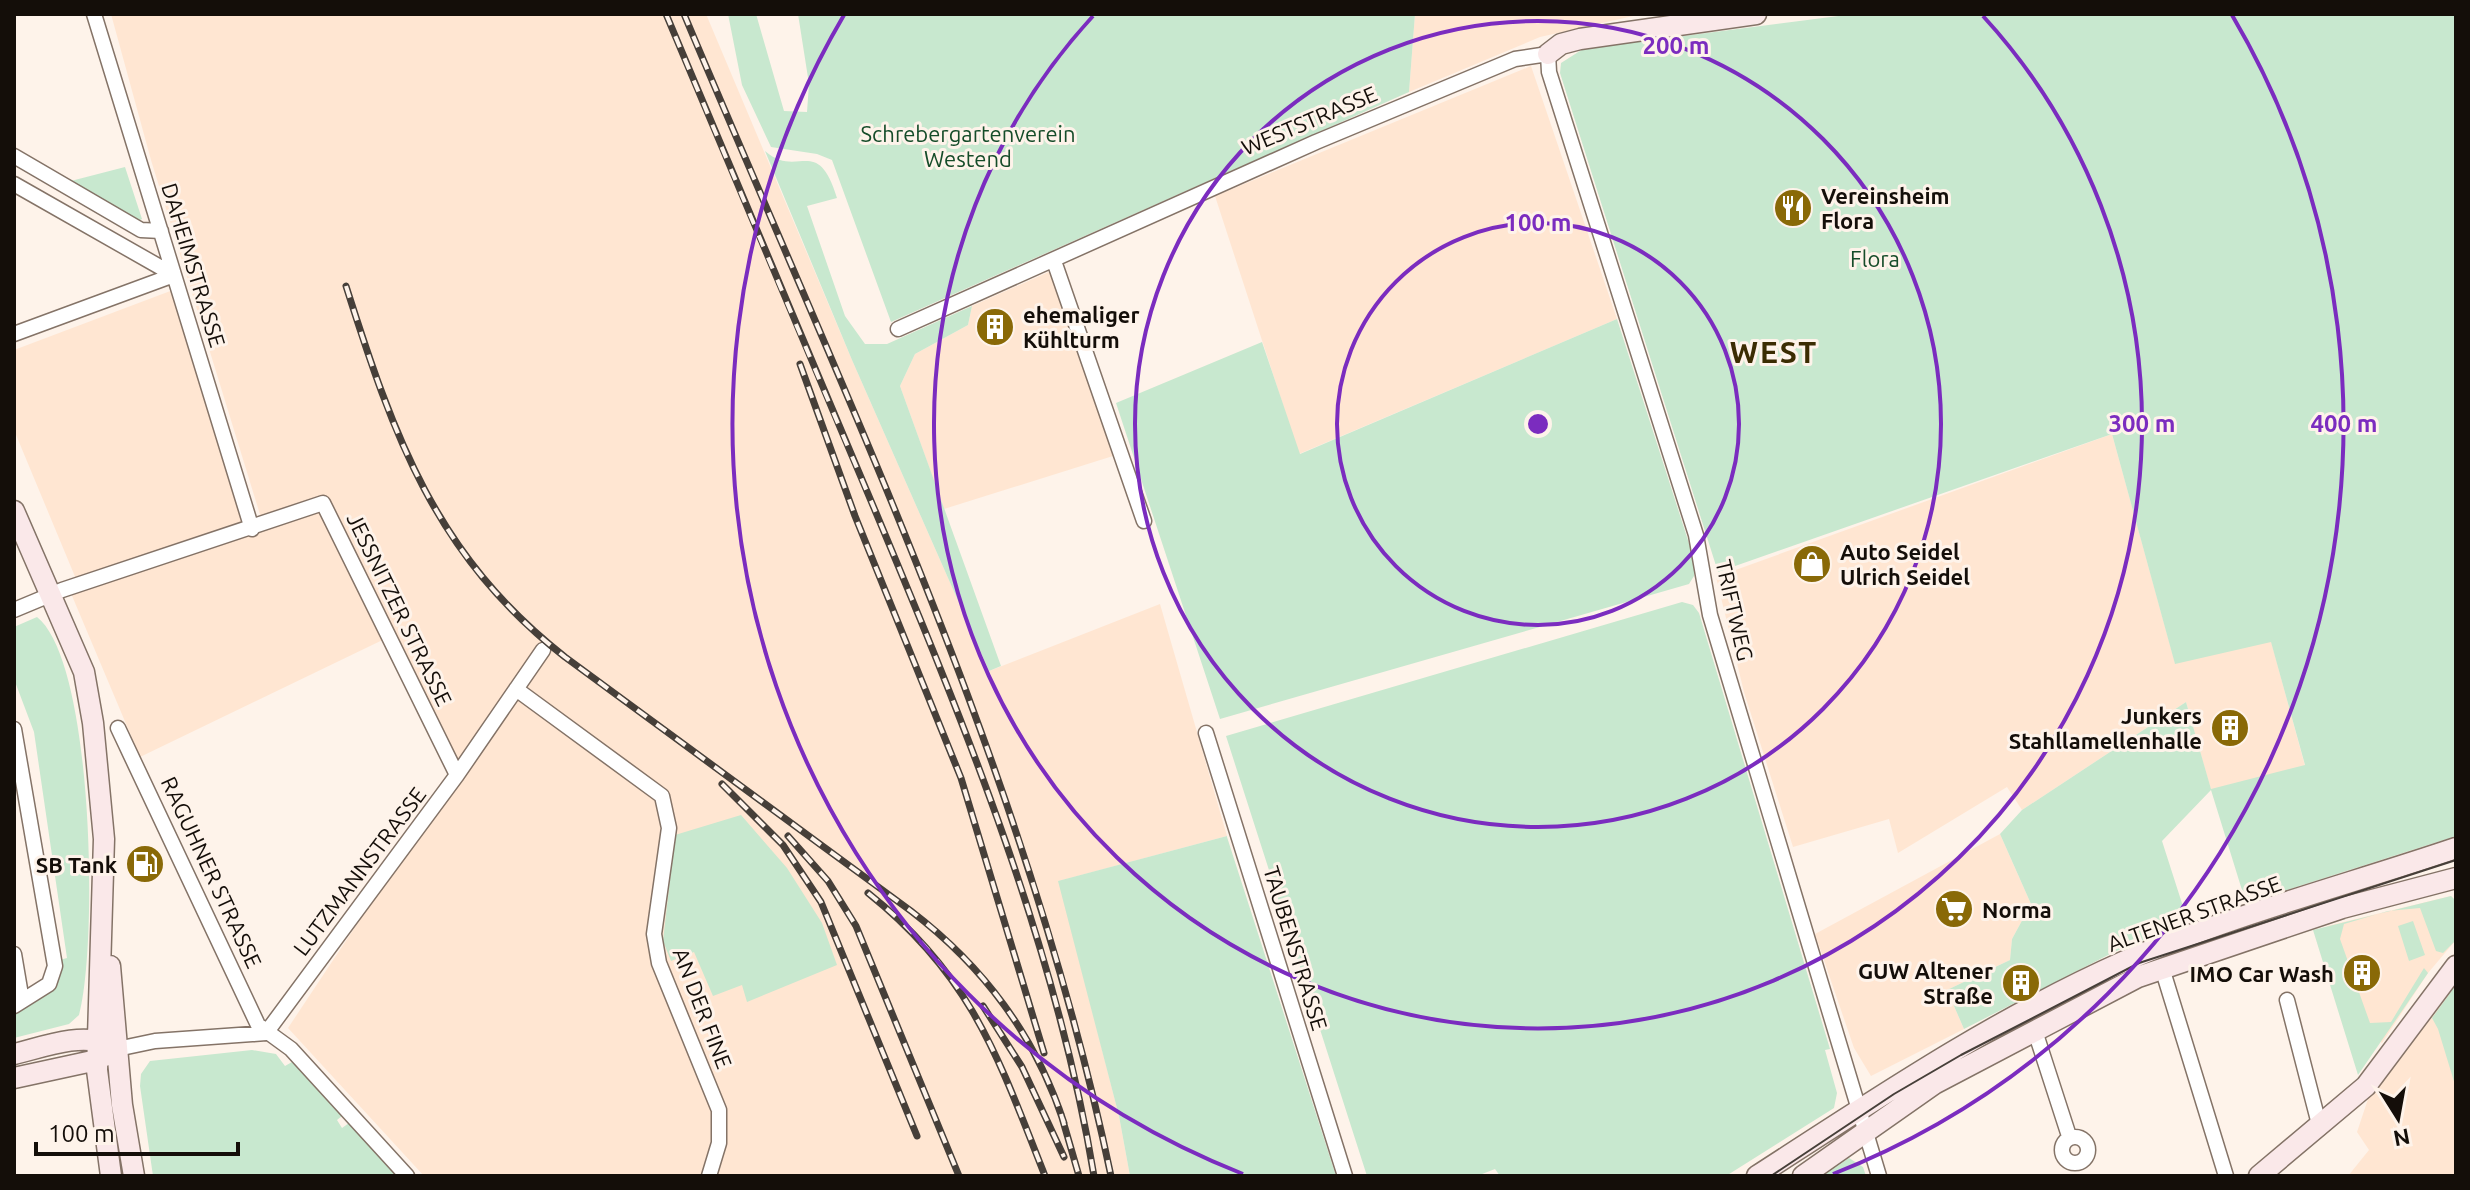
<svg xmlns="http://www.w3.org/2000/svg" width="2470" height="1190" font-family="Ubuntu,sans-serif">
<rect width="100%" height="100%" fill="#fef3ea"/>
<path fill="#ffe6d2" d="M111,14H706L852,360L989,671L1160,604L1227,836L1059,881L1119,1116L1130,1176H424L288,1028L460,769L395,634L140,757L70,591L262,521L151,160Z
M1415,14H1642L1540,37L1409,92Z
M1531,66L1617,319L1299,454L1215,196Z
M1051,271L1113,456L944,509L900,386L915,354L968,325L972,306Z
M173,290L245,523L76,579L14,430V350Z
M2112,434L2175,663L2271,641L2305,766L2211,790L2186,702L2022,810L2007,787L1898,853L1889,819L1793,847L1744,692L1716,577Z
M2000,834L2031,904L2012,939L2010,960L1947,990L1964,1029L1871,1076L1854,1048L1815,934Z
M2451,896L2456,901V940L2428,973L2382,1043L2349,1017L2327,926Z
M2456,985V1176H2348L2369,1150L2357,1132L2369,1096Z"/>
<path fill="#c8e8cf" d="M728,14H756L784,111L807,112L809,84L798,14H1415L1409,92L891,322L832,160L817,154L771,147L742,85Z
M1854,14H2456V836L2246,903L2211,790L2162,841L2188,922L2114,952L1964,1029L1947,990L2010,960L2012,939L2031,904L2000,834L2022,810L2186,702L2211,789L2305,765L2271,642L2175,664L2112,434L1718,572L1560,73L1561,63L1583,49Z
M765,151C798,180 817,133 837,198L807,206L845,316L865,344H887L972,306L968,325L915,354L900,386L1001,666L989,671L852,360Z
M125,167L142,219L136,222L67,182Z
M1617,319L1694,559V576L1689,584L1220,719L1116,403L1262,342L1300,454Z
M1682,602L1693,605L1699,613L1830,1049L1825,1050L1837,1093L1834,1108L1726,1176H1500L1495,1169L1477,1176H1367L1226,736Z
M37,617C94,662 98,945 79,1015L69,1024L14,1038V1013C44,998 53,994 60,960L67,958L34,732L14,679V627Z
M741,815L787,868L822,923L837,965L747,1002L742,985L713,996L694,952L671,961L663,941L675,835Z
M1227,836V837L1336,1176H1130L1119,1116L1058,881Z
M2451,896L2456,901V940L2443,953L2436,951L2420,908L2388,911L2344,924L2340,939L2370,1023L2391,1022L2424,968L2428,973L2358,1075L2313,930Z
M2413,921L2425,955L2409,961L2398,926Z
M2456,985V1088L2438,1029L2432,1018Z
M252,1050L276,1054L285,1066L292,1062L342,1116L337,1120L342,1128L349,1123L399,1176H153L140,1086L141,1074L150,1061Z
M1849,1158L1863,1167L1866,1176H1823Z"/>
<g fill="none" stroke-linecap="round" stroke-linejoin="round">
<g stroke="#847367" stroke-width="17">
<path id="street" d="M94,14L252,529
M14,156L141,230L161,231
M14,184L174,275
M1054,261L1144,521
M898,329L1316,142L1515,59L1548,54L1549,72L1696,535L1710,615L1879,1176
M14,334L174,275
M14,610L62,590L323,503L457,775
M516,689L662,796L669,828L654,934L659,963L719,1110V1143L709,1176
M118,728L258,1025L291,1049L407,1176
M14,729L55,966L49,984L14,1006
M1206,733L1345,1176
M14,954L22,1001
M2162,968L2226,1176
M2287,1000L2320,1128
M2035,1031L2069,1136
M117,1049L155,1041L266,1033L457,775L543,650
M2062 1150a13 13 0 1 1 26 0a13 13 0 1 1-26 0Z"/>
</g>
<g stroke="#847367" stroke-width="23">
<path id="secondary" d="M1548,54L1561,44L1580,39L1756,14
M14,511L84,672L93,723L104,839L97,1070L111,1176
M110,966L122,1105L134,1176
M14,1054C40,1048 81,1032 106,1044
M14,1078L97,1060L106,1055
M1757,1176C1876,1099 1993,1020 2123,962C2228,916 2347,885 2456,848
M1803,1176L1934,1084L2138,977L2342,908L2456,878
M2259,1176L2366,1086L2456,966"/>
</g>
<use href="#street" stroke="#fff" stroke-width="14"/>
<use href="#secondary" stroke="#fae8e9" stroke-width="20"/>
<path stroke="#463f39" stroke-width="2" d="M1771,1176L1894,1094L1961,1055L2139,963L2456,860"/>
<g stroke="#463f39" stroke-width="7">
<path id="rail" d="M666,14C735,179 804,344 874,508C964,723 1056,945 1094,1176
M684,14C843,394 1026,770 1111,1176
M346,286C394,437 435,555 565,657L911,911C984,967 1035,1035 1064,1123
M800,364L855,516L961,778L1044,1053
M722,784L783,845L821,902L917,1136
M788,836L828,881L856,926L959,1176
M868,893C972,976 998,1057 1045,1176
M983,1006L1022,1067L1064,1157
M1061,1114L1079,1176"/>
</g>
<use href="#rail" stroke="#fef3ea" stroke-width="4" stroke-dasharray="12" stroke-linecap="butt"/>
</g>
<g fill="none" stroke="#7b2cbf" stroke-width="4">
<circle cx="1538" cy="424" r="201"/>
<circle cx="1538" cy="424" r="403"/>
<path d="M1983 16A604 604 0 1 1 1093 16"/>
<path d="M1243 1174A806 806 0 0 1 844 15M2232 15A806 806 0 0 1 1833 1174"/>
</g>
<defs>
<g id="restaurant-disc" transform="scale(2)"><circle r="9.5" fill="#896907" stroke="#fef3ea"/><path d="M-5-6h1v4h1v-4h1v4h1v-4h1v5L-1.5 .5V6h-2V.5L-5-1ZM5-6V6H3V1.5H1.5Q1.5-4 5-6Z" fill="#fff"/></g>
<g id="building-disc" transform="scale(2)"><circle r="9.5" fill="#896907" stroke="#fef3ea"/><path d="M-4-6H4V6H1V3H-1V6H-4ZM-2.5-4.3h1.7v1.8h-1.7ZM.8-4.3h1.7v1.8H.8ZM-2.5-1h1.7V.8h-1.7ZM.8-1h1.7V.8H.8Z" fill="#fff"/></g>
<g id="shop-disc" transform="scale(2)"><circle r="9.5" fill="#896907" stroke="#fef3ea"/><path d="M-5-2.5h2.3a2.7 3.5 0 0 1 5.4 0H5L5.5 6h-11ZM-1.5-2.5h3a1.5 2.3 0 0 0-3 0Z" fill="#fff"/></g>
<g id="fuel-disc" transform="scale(2)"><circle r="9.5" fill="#896907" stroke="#fef3ea"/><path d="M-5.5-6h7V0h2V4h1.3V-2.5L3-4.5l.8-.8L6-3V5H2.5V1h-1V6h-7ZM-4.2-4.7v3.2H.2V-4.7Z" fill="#fff"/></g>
<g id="supermarket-disc" transform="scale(2)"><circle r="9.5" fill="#896907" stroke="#fef3ea"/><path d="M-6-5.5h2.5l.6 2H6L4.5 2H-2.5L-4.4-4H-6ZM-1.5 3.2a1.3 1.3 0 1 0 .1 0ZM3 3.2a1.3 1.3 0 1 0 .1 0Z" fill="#fff"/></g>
</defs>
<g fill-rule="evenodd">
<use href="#restaurant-disc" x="1793" y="208"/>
<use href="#building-disc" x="995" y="327"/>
<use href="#shop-disc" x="1812" y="564"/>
<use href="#building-disc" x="2230" y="728"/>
<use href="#fuel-disc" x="145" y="864"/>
<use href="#supermarket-disc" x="1954" y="909"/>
<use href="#building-disc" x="2362" y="973"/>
<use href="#building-disc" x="2021" y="983"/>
</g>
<g text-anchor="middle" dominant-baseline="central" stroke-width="6" stroke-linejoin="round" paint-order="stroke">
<g font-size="22" fill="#140e09" stroke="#fef3ea">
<text transform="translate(1309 120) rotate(-23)">WESTSTRASSE</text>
<text transform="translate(194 265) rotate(73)">DAHEIMSTRASSE</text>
<text transform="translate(400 609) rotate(64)">JESSNITZER STRASSE</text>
<text transform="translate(1735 610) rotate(77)">TRIFTWEG</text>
<text transform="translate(359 871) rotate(-53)">LUTZMANNSTRASSE</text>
<text transform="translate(212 872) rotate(65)">RAGUHNER STRASSE</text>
<text transform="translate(2194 913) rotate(-20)">ALTENER STRASSE</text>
<text transform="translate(1296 948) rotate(73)">TAUBENSTRASSE</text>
<text transform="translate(703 1008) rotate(69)">AN DER FINE</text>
</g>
<g font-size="22" fill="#154c29" stroke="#fef3ea">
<text x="968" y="133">Schrebergartenverein<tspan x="968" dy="25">Westend</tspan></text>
<text x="1875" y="258">Flora</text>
</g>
<g font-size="22" font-weight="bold" fill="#140e09" stroke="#fef3ea" text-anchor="start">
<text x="1821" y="195">Vereinsheim<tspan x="1821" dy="25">Flora</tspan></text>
<text x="1023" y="314">ehemaliger<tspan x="1023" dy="25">Kühlturm</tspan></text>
<text x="1840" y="551">Auto Seidel<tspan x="1840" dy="25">Ulrich Seidel</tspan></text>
<text x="2202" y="715" text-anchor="end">Junkers<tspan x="2202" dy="25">Stahllamellenhalle</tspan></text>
<text x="117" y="864" text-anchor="end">SB Tank</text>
<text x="1982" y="909">Norma</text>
<text x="1993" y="970" text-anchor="end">GUW Altener<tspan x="1993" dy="25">Straße</tspan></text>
<text x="2334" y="973" text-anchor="end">IMO Car Wash</text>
</g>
<g font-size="30" font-weight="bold" letter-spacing="2" fill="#3b2c02" stroke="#fef3ea">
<text x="1774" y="352">WEST</text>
</g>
</g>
<circle cx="1538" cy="424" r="12" fill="#7b2cbf" stroke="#fef3ea" stroke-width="4"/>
<g font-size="24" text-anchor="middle" font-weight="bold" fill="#7b2cbf" stroke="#fef3ea" stroke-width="6" stroke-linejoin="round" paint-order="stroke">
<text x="1676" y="54">200 m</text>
<text x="1538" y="231">100 m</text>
<text x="2142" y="432">300 m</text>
<text x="2344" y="432">400 m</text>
</g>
<rect width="2470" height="1190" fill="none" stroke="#140e09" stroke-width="32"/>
<g transform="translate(2398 1118) rotate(169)" stroke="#fef3ea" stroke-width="6" paint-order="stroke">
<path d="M0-6L14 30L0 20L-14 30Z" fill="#140e09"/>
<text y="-12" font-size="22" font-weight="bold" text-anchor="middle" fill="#140e09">N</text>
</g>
<path d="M36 1142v12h202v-12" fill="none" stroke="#140e09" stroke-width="4"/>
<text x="48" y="1142" font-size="24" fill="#140e09" stroke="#fef3ea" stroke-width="6" paint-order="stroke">100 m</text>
</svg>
